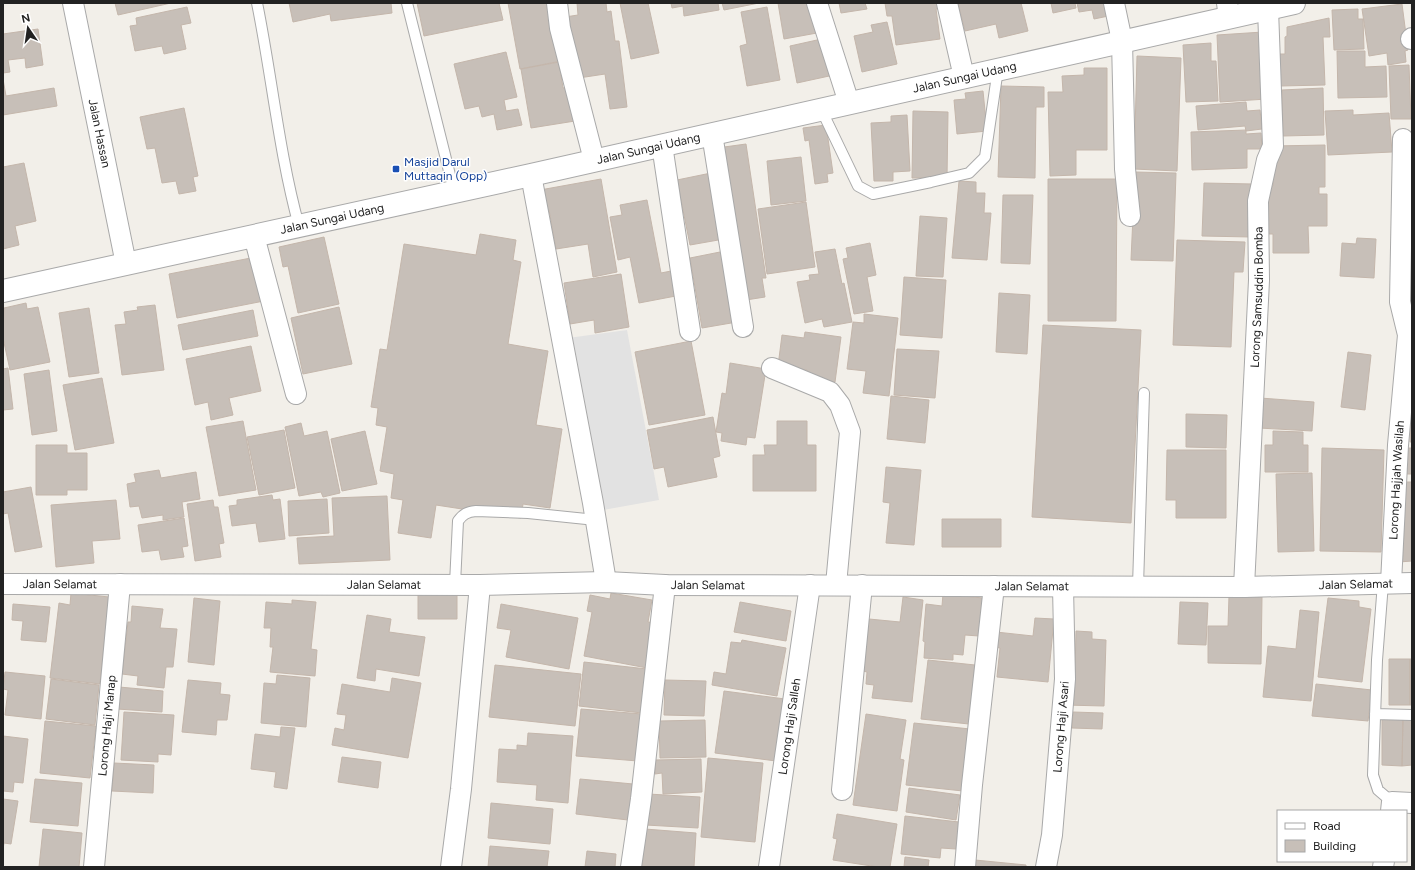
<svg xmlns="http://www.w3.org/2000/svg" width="1415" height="870" font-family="Figtree,sans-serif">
<rect width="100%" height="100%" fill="#f2efe9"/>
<path fill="#e2e2e2" d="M627,330L659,500L603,510L568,338Z"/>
<path fill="#c7bfb8" stroke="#c4b6ab" d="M115,3H171L118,15Z
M289,3H391L392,13L331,21L330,14L293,22Z
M417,3H499L503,20L424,36Z
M508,3H551L561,61L520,69Z
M577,3H606L607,12L611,11L615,41H619L627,107L610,109L605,74L572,79L565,17L578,15Z
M620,3H648L659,53L631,59Z
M671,3H718L719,10L684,16L683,6L672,8Z
M722,3H759L724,10Z
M778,3H823L828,31L784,39Z
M839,3H865L867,9L841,13Z
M885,3H942L943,8L936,9L940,39L896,45L892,16H887Z
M958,3H1021L1028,31L999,38L996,24L965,31Z
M1051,3H1075L1076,8L1053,13Z
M1077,3H1120L1123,13L1094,19L1092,10L1079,12Z
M1402,4L1408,50L1405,51L1406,62L1388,65L1387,53L1369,56L1362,9Z
M187,7L191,23L181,25L186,49L164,54L162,46L135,51L130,26L137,25L136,18Z
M767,7L780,80L747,86L740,46L747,44L741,12Z
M1358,9V19H1363L1364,49L1334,50L1332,10Z
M1329,18L1330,37H1323L1325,85L1280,86L1279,54H1285V37L1287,36V27Z
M887,22L897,64L862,72L854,36L873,32L871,25Z
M38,29L43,65L26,68L25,58L8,60L10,72L3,73V34Z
M1263,32L1267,99L1220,102L1217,35Z
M835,36L843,73L797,83L790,46Z
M1211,43V61H1216L1218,101L1186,102L1183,45Z
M1337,51H1365V67L1386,66L1387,97L1338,98Z
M506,52L517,97L504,100L506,111L518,109L522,125L497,130L494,114L482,117L479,106L465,109L454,64Z
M1137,56L1181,58L1177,171L1134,169Z
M559,62L563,88L569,87L575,121L531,128L521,69Z
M1409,65L1411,119H1391L1389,66Z
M1084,68H1107V150H1076V175L1050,176L1048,92H1063L1062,76L1084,75Z
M3,79L6,96L54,88L57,106L3,115Z
M1001,86L1044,87V107H1036L1035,178L998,177Z
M1323,88L1324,135L1283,136L1282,90Z
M983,91L987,131L957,134L954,100L966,99L965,93Z
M1246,102L1247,111L1260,110L1262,129L1246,131L1245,126L1198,130L1196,106Z
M184,108L198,176L193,177L196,191L179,194L176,181L162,183L155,148L147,149L140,117Z
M1353,110V115L1389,113L1392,152L1328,155L1325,111Z
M913,111L948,112L947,178H912Z
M907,115L910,171L893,172V181H874L871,123L891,122V116Z
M826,125L833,173L827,174L828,182L815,184L809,140L805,141L803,128Z
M1246,130V134L1261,133L1262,149H1247V168L1192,170L1191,132Z
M746,144L766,278H762L765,297L746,300L717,148Z
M1325,145V187H1319V194H1327V226H1308L1309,253H1273V234H1264V186H1273V146Z
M801,157L806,201L771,205L767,161Z
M24,163L36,221L15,226L19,245L3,249V167Z
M1135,172L1176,173L1173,261L1131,260Z
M711,173L724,239L690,245L677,180Z
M601,179L617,272L593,277L588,244L556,249L549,210L544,211L540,190Z
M1048,179H1117L1116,321H1048Z
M959,181L976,182V193H985L984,213H991L987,260L952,258Z
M1204,183L1253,184L1251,237L1202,236Z
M1003,195H1033L1030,264L1001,263Z
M647,200L661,273L676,270L681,295L639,303L630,257L618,260L610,217L622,215L620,205Z
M806,202L815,267L767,274L758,209Z
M920,216L947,218L943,277L916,276Z
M480,234L516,240L513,260L521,262L508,344L548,351L536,425L562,429L550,508L523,504L521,518L436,505L431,538L398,533L403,500L391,498L394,474L380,471L387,427L376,425L378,408L371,407L380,349L387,350L404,244L476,255Z
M324,237L339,304L298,313L288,266L283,267L279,247Z
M1357,238L1376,239L1374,278L1340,276L1342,243L1356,244Z
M1177,240L1245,242L1243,272H1234L1231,347L1173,345Z
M870,243L876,275L867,277L873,311L854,314L843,259L848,258L846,248Z
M1405,248H1412V294H1404Z
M835,249L842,284L844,283L852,322L824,327L822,319L805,323L797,282L810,280L809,275L819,274L815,252Z
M725,251L737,322L702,328L690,258Z
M261,256L269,300L177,318L169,274Z
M621,274L629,327L595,333L594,320L570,324L564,283Z
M904,277L946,280L942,338L900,335Z
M999,293L1030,295L1027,354L996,352Z
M26,303L27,309L38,307L50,362L10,370L3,338L4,308Z
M155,305L164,370L122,375L115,325L126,324L124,312L138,310L137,307Z
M339,307L352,364L303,374L291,318Z
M89,308L99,373L69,377L59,313Z
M253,310L258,336L183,350L178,325Z
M864,314L898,318L889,396L863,393L866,371L847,369L853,322L864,323Z
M1043,325L1141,330L1131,523L1032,517Z
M805,332L841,337L835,382L806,378L807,370L778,366L782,335L804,338Z
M691,341L705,415L649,425L635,352Z
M251,346L261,391L229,398L233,415L211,420L208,402L195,405L186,359Z
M897,349L939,351L935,398L894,395Z
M1348,352L1371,355L1365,410L1341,407Z
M730,363L766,369L755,438L747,437L746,445L721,441L722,433L716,432L722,393L726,394Z
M8,368L13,409L3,410V369Z
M49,370L57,431L32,435L24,374Z
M102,378L114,443L75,450L63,385Z
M1412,379V442H1410Z
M891,396L929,400L925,443L887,439Z
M1260,398L1314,402L1312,431L1259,428Z
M1186,414L1227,415L1226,448L1186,447Z
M713,417L720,456L713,458L717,477L668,487L664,467L654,469L647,430Z
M243,421L256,490L219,496L206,427Z
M777,421H807V445H816V491H753V455H765L764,445H777Z
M301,423L304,436L327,431L340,493L323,497L321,492L299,496L285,427Z
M284,430L295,488L259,495L247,437Z
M365,431L377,484L342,491L331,439Z
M1273,431L1303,432V445H1308V472H1265V445H1273Z
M36,445H67V453H87V490H67V495H36Z
M1322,448L1384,450L1381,552L1320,551Z
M1403,448H1412V474H1403Z
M1167,450H1226V518H1176V500H1166Z
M886,467L921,470L914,545L886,543L890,503L883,502Z
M159,470L161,478L196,472L200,499L182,502L184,517L163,520V515L142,518L139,506L130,507L127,484L136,482L134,474Z
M1312,473L1314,551L1278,552L1276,474Z
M1399,482H1412V561L1399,562Z
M31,487L42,547L15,552L8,513L3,514V492Z
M272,495L273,500L280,499L285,539L259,542L256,523L232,526L229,506L237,505V500Z
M387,496L390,560L299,564L297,538L334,536L332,498Z
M327,499L329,533L289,536L288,501Z
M116,500L120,539L92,541L94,563L56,567L51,505Z
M213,500L214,507H218L224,543L219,544L221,557L195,561L187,504Z
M184,518L188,546L182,547L184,557L161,560L159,550L142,552L138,525Z
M942,519H1001V547H942Z
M71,593L109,597L100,684L50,678L59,603L70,605Z
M611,593L652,600L648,622L655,623L647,668L584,656L592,612L587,611L590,595L610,599Z
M418,594H457V619H418Z
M943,594L983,598L979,636L965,635L963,655L953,654V660L924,658L925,642L923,641L926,604L942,606Z
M1229,596L1262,597L1261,664L1208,663V626H1228Z
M903,597L923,600L912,702L872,698L874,685L866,684L867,672L863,671L869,619L900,622Z
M194,598L220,601L214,665L188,662Z
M1328,598L1359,601V607L1371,609L1362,682L1318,677Z
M292,600L316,602L311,649L317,650L315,676L270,672L273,647H270L271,628H264L266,602L292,604Z
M740,602L791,611L786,641L734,632Z
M1180,602L1208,603L1206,645L1178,644Z
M13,604L50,607L46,642L21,640L23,621L12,620Z
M501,604L578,618L569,669L506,657L511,630L497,628Z
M132,606L163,609L160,628L177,629L173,667H166L164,688L137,685L138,676L122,674L128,622H131Z
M1300,610L1319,612L1311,701L1263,697L1268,646L1296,649Z
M367,615L391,619L389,632L425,637L419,676L376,669L375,681L357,678Z
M1035,618L1054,619L1048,682L997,677L1000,648L995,647L996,632L1033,636Z
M1076,631L1092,632V639L1106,640L1104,706L1065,705L1075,672Z
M742,640L786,648L777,696L712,685L714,672L726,674L731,642L741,643Z
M1389,659H1410V705H1389Z
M1410,659H1412V705H1410Z
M928,660L975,665L969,724L921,719Z
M584,662L647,669L642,713L579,706Z
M495,665L581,674L575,726L489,717Z
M5,672L45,676L41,719L5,715L8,690L3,689Z
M277,675L310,678L306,727L261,723L264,683L276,684Z
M392,678L421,683L408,758L332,745L335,728L344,730L346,715L337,714L342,684L390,692Z
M51,679L99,685L95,725L46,719Z
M188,680L221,683L220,694L230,695L227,720H217L216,735L182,732Z
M665,680L706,681L704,716L664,715Z
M1316,684L1372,690L1368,721L1312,716Z
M119,687L163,691L162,712L117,709Z
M724,691L785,699L776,761L715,753Z
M581,709L642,714L638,761L576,756Z
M124,712L174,715L171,755L158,754V762L121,760Z
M1073,712L1103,713L1102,729L1072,728Z
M866,714L906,720L900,759L904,760L897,811L853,805Z
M1382,717L1403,718L1402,766L1382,765Z
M1403,718H1412V765L1402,766Z
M705,720L706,757L660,758L659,721Z
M45,721L96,726L90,778L40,773Z
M914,723L970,729L963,791L906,785Z
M281,727L295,728L287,789L274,787L276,772L251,769L255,734L280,737Z
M528,733L573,736L568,803L536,800L537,785L497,782L499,749L517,750V745L527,746Z
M3,736L28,739L23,783L14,782L13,792L3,791Z
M342,757L381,762L378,788L338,782Z
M708,758L763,763L755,842L701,837Z
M701,759L702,792L663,794L662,773L655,774V760Z
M114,763L154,765L153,793L112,791Z
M35,779L82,783L78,826L30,822Z
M580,779L633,784L628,820L576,814Z
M909,788L960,795L956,820L906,812Z
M648,794L700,797L698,828L646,825Z
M3,799L18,801L11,844L4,843L3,849Z
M491,803L553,809L550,844L488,838Z
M837,814L897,824L890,867H878L833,860L837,839L833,838Z
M905,816L959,822L956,849L941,848L940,858L901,854Z
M43,829L82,833L79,867H39Z
M645,829L696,833L694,867H642Z
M490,846L549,851L547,867H488Z
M587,851L616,854L615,867H585Z
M905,857L929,860L928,867H904Z
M975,860L1026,865V867H974Z"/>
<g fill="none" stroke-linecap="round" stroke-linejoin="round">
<g stroke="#a9a9a9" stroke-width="12">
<path id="service" d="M257,3C272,77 279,153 299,226
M407,3L454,191
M821,109L858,186L873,194L931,182L969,173L985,157L998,69
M1383,583L1377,660L1373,775L1378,790L1392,802
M455,584L458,521C463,514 467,512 476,511L528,513L596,520
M1138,586L1144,393
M1375,714L1412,715"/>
</g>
<g stroke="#a9a9a9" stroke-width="22">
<g id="minor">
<path id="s1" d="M73,3L126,264"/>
<path d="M557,3L560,28L594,160"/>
<path d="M817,3L849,103"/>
<path d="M947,3L964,77"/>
<path d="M1114,3L1122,41L1125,169L1130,216"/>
<path d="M1227,3L1229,18"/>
<path d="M1411,39L1412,38"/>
<path d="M712,134L743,327"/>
<path d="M662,145L690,331"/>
<path d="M531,175L593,503L606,582"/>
<path d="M254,236L296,394"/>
<path d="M772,368L830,392L840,405L850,432L836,585"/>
<path id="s2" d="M1391,583L1398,445L1408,335L1400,302L1403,139"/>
<path id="s3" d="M3,584L480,585L606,582L665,585L1244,587L1412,583"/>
<path id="s4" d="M1244,587L1259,280L1258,201L1267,160L1273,146L1268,9"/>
<path d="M842,790L862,585"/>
<path d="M1391,811L1392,802L1412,803"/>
<path id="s5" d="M94,867L120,584"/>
<path d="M451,867L461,789L480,585"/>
<path d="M631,867L641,799L665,585"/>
<path id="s6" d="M769,867L810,585"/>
<path d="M965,867L972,785L994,586"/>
<path id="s7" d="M1046,867L1052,835L1065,679L1063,587"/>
<path d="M1383,867L1384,861"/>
</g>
</g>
<g stroke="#a9a9a9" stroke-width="24">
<g id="tertiary">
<path id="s8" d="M3,291L531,175L1294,3"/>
</g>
</g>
<use href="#service" stroke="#fff" stroke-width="10"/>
<use href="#minor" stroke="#fff" stroke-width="20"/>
<use href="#tertiary" stroke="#fff" stroke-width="22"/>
</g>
<rect fill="#1a4fb4" stroke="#fff" stroke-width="1.5" x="392" y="165" width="8" height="8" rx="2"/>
<g text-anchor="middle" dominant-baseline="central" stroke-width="3" stroke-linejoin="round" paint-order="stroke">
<g font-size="12" fill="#222" stroke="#fff">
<text stroke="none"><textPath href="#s8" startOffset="985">Jalan Sungai Udang</textPath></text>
<text stroke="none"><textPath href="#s1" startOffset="133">Jalan Hassan</textPath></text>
<text stroke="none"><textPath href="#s8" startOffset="661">Jalan Sungai Udang</textPath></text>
<text stroke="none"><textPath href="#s8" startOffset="337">Jalan Sungai Udang</textPath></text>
<text stroke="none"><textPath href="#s4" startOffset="290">Lorong Samsuddin Bomba</textPath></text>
<text stroke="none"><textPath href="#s2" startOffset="103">Lorong Hajjah Wasilah</textPath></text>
<text stroke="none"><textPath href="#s3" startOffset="57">Jalan Selamat</textPath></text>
<text stroke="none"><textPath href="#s3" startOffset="381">Jalan Selamat</textPath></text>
<text stroke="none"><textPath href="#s3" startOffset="1353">Jalan Selamat</textPath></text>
<text stroke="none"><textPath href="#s3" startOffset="705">Jalan Selamat</textPath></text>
<text stroke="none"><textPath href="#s3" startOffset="1029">Jalan Selamat</textPath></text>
<text stroke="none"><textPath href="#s5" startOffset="142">Lorong Haji Manap</textPath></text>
<text stroke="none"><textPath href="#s6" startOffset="142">Lorong Haji Salleh</textPath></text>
<text stroke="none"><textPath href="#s7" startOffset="141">Lorong Haji Asari</textPath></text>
</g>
<g font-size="12" fill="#164399" stroke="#fff" text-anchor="start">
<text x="404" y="162">Masjid Darul<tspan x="404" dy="14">Muttaqin (Opp)</tspan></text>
</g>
</g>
<rect width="1415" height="870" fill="none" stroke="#222222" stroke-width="8"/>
<rect x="1277" y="810" width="130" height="52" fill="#ffffff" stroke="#a7a7a7"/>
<rect x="1285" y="823" width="20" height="6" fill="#ffffff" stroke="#a7a7a7"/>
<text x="1313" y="830" font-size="12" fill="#222222">Road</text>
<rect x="1285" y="840" width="20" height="12" fill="#c7bfb8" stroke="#a7a7a7"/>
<text x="1313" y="850" font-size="12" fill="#222222">Building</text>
<g transform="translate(28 28) rotate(347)" stroke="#ffffff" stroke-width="3" paint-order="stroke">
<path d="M0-3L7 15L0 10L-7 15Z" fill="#222222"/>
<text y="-6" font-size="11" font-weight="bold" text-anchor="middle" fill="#222222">N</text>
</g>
</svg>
